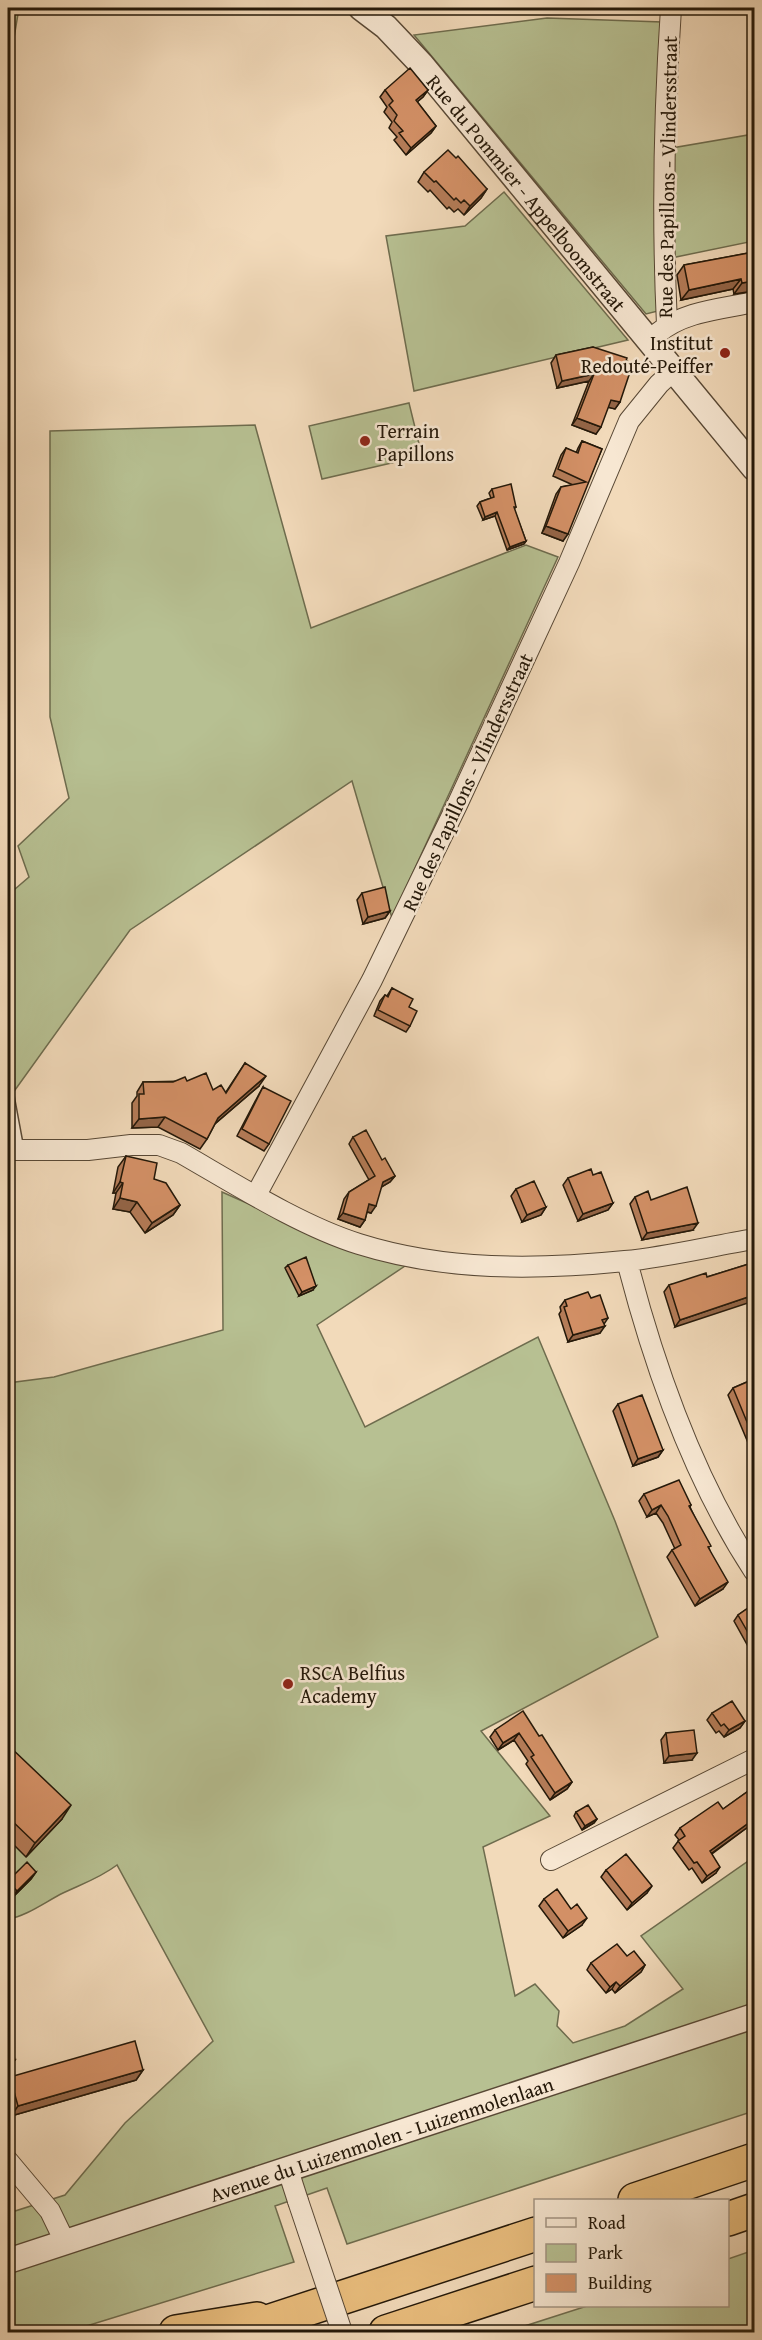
<svg xmlns="http://www.w3.org/2000/svg" width="762" height="2340" font-family="'Gentium Book Plus',serif">
<rect width="100%" height="100%" fill="#f2daba"/>
<filter id="stains"><feTurbulence type="fractalNoise" baseFrequency=".00333" numOctaves="4"/><feColorMatrix values="0 0 0 0 .2 0 0 0 0 .09 0 0 0 0 .02 0 0 0 .5 -.17"/></filter>
<radialGradient id="worn" r=".72"><stop offset=".6" stop-color="#630" stop-opacity="0"/><stop offset="1" stop-color="#630" stop-opacity=".3"/></radialGradient>
<path fill="#b7c092" stroke="#6e6c4e" stroke-width="1.5" d="M8,8H19L8,74Z
M547,18L662,22L658,311L646,314L414,35Z
M754,134V241L671,258L672,148Z
M504,192L628,340L414,391L386,236L465,226Z
M409,403L422,456L322,479L309,426Z
M255,425L311,628L526,545L558,557L392,918L352,781L130,930L15,1090L8,1076V895L29,877L18,846L69,798L50,717V431Z
M222,1192L337,1243L399,1261L405,1266L317,1325L365,1427L538,1337L615,1521L658,1637L481,1731L550,1816L483,1847L515,1996L535,1984L559,2011L557,2026L573,2043L625,2026L683,1989L641,1936L754,1857V2111L347,2244L327,2188L275,2206L294,2262L67,2332H8V2199L15,2211L65,2195L125,2123L213,2041L117,1865C100,1878 82,1884 63,1893C45,1902 27,1916 8,1919V1383L54,1377L223,1330Z
M754,2250V2332H506L587,2306H728V2259Z"/>
<g fill="none" stroke-linecap="round" stroke-linejoin="round">
<g stroke="#584835" stroke-width="12">
<path id="service" d="M8,1091L19,1150"/>
</g>
<g stroke="#584835" stroke-width="22">
<path id="minor" d="M667,325C662,219 664,113 671,8
M658,333C684,311 722,309 754,302
M8,1150H88L131,1145H159L181,1153C235,1184 301,1226 359,1244C445,1271 536,1270 625,1261C668,1257 711,1246 754,1239
M256,1195L372,980L457,805L569,563L629,421L659,384L673,371
M627,1261C654,1366 695,1481 754,1571
M551,1860L754,1759
M8,2161L50,2211L65,2242
M288,2170L298,2201"/>
</g>
<g stroke="#584835" stroke-width="27">
<g id="tertiary">
<path id="s1" d="M361,8L386,27L421,64L754,468"/>
<path id="s2" d="M8,2261L754,2016"/>
</g>
</g>
<g stroke="#241809" stroke-width="36">
<path id="motorway" d="M635,2200L754,2160
M728,2219L754,2210
M176,2332L257,2319
M237,2332L536,2234
M386,2332L536,2283"/>
</g>
<use href="#service" stroke="#f7e7d2" stroke-width="9"/>
<use href="#minor" stroke="#f7e7d2" stroke-width="20"/>
<use href="#tertiary" stroke="#f7e7d2" stroke-width="24"/>
<use href="#motorway" stroke="#e9bd7d" stroke-width="33"/>
<g stroke="#584835" stroke-width="22" stroke-linecap="butt">
<path id="minor-bridge" d="M298,2201L342,2332"/>
</g>
<use href="#minor-bridge" stroke="#f7e7d2" stroke-width="20"/>
</g>
<path fill="#b57c58" stroke="#241809" stroke-width="1.5" d="M385,90H428L423,97L417,102L436,126L431,133L406,155L394,140L397,137L389,128L392,122L384,112L387,107L380,97Z
M424,172L487,189L481,198L464,215L458,209L454,212L449,207L447,209L430,190L428,192L418,182Z
M754,252V291L734,294L733,289L681,300L677,275L684,265Z
M593,347L620,402L615,409L608,407L596,434L572,425L589,381L557,388L551,363L556,355Z
M582,441L602,449L563,541L542,533L556,494L561,487L573,485L553,476L561,455L566,448L576,453L578,448Z
M492,489L516,507L514,509L526,541L524,544L507,550L495,516L483,520L477,506L480,502L491,498L489,493Z
M362,893L390,911L385,918L363,924L357,900Z
M392,988L409,1007L410,1026L406,1032L374,1016L380,1001L385,995L387,996Z
M245,1063L259,1086L215,1124L207,1139L200,1149L158,1127L132,1128V1103L137,1096V1092L143,1082L187,1081L213,1090L226,1092Z
M263,1087L269,1144L264,1151L237,1136L259,1094Z
M353,1137L382,1160L395,1176L390,1182L381,1187L371,1213L367,1212L365,1220L360,1227L338,1219L344,1199L349,1192L369,1180L349,1144Z
M126,1156L154,1179L180,1205L173,1215L145,1233L130,1212L113,1209L116,1193H113L118,1167Z
M593,1175L613,1203L608,1210L578,1221L563,1185L568,1178Z
M516,1189L546,1207L541,1215L522,1222L511,1196Z
M635,1197L651,1200L693,1230L642,1240L630,1204Z
M752,1263L675,1327L664,1292L669,1285L707,1277Z
M288,1265L313,1290L299,1296L285,1268Z
M591,1298L608,1318L604,1324L600,1333L568,1342L559,1314L561,1311L560,1307L565,1300Z
M754,1379V1457L728,1395L733,1388Z
M618,1404L663,1450L658,1457L633,1466L613,1411Z
M644,1494L691,1505L690,1507L709,1548L723,1589L695,1606L667,1557L672,1550L675,1549L663,1523L656,1513L647,1517L639,1501Z
M754,1604V1657L734,1621L738,1615Z
M712,1713L745,1721L740,1728L724,1737L719,1731L716,1733L707,1720Z
M495,1730L539,1736L572,1782L567,1789L550,1800L526,1764L528,1761L514,1740L498,1750L490,1737Z
M666,1733L692,1760L664,1763L661,1740Z
M8,1745L62,1819L26,1857L8,1839Z
M754,1787V1828L752,1824L712,1854L716,1873L702,1883L692,1868L689,1870L673,1848L679,1840L675,1835L680,1828L723,1809Z
M576,1812L597,1819L594,1823L582,1830L574,1816Z
M606,1870L647,1893L627,1910L601,1877Z
M36,1872L31,1879L12,1898L8,1894V1881Z
M544,1899L571,1909L582,1925L563,1938L539,1906Z
M627,1956L645,1965L641,1972L615,1993L612,1989L606,1993L587,1970L591,1963Z
M143,2070L136,2080L11,2116L8,2104V2081L10,2077Z"/>
<path fill="#946547" stroke="#241809" stroke-width="1.5" d="M428,90L423,97L411,107L416,100Z
M436,126L431,133L406,155L411,148Z
M487,189L481,198L464,215L470,206Z
M741,279L733,289L681,300L689,290Z
M754,281V291L734,294L742,283Z
M594,374L589,381L557,388L562,381Z
M611,400L620,402L615,409L607,407Z
M577,418L601,427L596,434L572,425Z
M497,512L495,516L483,520L485,517Z
M546,526L568,534L563,541L542,533Z
M526,541L524,544L507,550L510,547Z
M390,911L385,918L363,924L368,917Z
M266,1076L259,1086L211,1127L218,1118Z
M165,1117L158,1127L132,1128L139,1119Z
M395,1176L390,1182L378,1189L383,1182Z
M120,1182L123,1183L116,1193H113Z
M120,1198L137,1202L130,1212L113,1209Z
M613,1203L608,1210L578,1221L583,1214Z
M369,1204L376,1206L371,1213L365,1211Z
M180,1205L173,1215L145,1233L152,1223Z
M546,1207L541,1215L522,1222L527,1215Z
M343,1213L365,1220L360,1227L338,1219Z
M698,1223L693,1230L642,1240L647,1233Z
M316,1286L313,1290L299,1296L302,1292Z
M754,1295V1301L675,1327L680,1320Z
M605,1326L600,1333L568,1342L573,1335Z
M663,1450L658,1457L633,1466L638,1459Z
M661,1505L656,1513L647,1517L652,1510Z
M728,1582L723,1589L695,1606L700,1599Z
M745,1721L740,1728L724,1737L729,1730Z
M519,1733L514,1740L498,1750L503,1743Z
M697,1753L692,1760L664,1763L669,1756Z
M572,1782L567,1789L550,1800L555,1793Z
M71,1805L62,1819L26,1857L35,1843Z
M597,1819L594,1823L582,1830L585,1826Z
M754,1819L752,1824L705,1858L710,1851Z
M720,1867L716,1873L702,1883L707,1876Z
M36,1872L31,1879L12,1898L17,1891Z
M652,1886L647,1893L627,1910L632,1903Z
M587,1918L582,1925L563,1938L568,1931Z
M645,1965L641,1972L615,1993L620,1986Z
M616,1982L612,1989L606,1993L610,1987Z
M15,2060L8,2070V2062Z
M143,2070L136,2080L11,2116L18,2106Z"/>
<path fill="#d39066" stroke="#241809" stroke-width="1.5" d="M410,68L428,90L416,100L436,126L411,148L399,133L403,131L394,121L397,115L389,105L393,101L385,90Z
M448,150L456,158L458,156L487,189L470,206L464,200L461,203L456,198L454,200L436,181L434,182L424,172Z
M754,252V281L742,283L741,279L689,290L684,265Z
M593,347L627,358L626,361L633,363L620,402L611,400L601,427L577,418L594,374L562,381L556,355Z
M582,441L602,449L568,534L546,526L561,487L586,482L558,469L566,448L578,453Z
M511,484L516,507H514L526,541L510,547L497,512L485,517L480,502L494,497L492,489Z
M385,887L390,911L368,917L362,893Z
M392,988L413,999L409,1007L417,1011L410,1026L378,1010L385,995L388,997Z
M245,1063L266,1076L218,1118L207,1139L165,1117L139,1119V1094H144L143,1082H173L185,1077L187,1081L206,1073L213,1090L221,1085L226,1093Z
M263,1087L291,1101L269,1144L242,1129Z
M366,1130L382,1160L385,1158L395,1176L383,1182L376,1206L369,1204L365,1220L343,1213L349,1192L375,1176L353,1137Z
M126,1156L157,1163L154,1179L166,1183L180,1205L152,1223L137,1202L120,1198L123,1183L120,1182Z
M591,1169L593,1175L601,1172L613,1203L583,1214L568,1178Z
M534,1181L546,1207L527,1215L516,1189Z
M687,1187L698,1223L647,1233L635,1197L648,1191L651,1200Z
M306,1257L316,1286L302,1292L288,1265Z
M752,1263L754,1271V1295L680,1320L669,1285L706,1273L707,1277Z
M588,1292L591,1298L600,1295L608,1318L602,1320L605,1326L573,1335L564,1307L567,1306L565,1300Z
M754,1379V1439L733,1388Z
M642,1395L663,1450L638,1459L618,1404Z
M679,1480L691,1505L689,1506L711,1546L708,1547L728,1582L700,1599L672,1550L681,1545L668,1516L661,1505L652,1510L644,1494Z
M754,1604V1643L738,1615Z
M732,1701L745,1721L729,1730L724,1724L721,1726L712,1713Z
M523,1711L539,1736L542,1735L572,1782L555,1793L531,1757L534,1755L519,1733L503,1743L495,1730Z
M694,1730L697,1753L669,1756L666,1733Z
M8,1745L71,1805L35,1843L8,1817Z
M754,1787V1819L710,1851L720,1867L707,1876L697,1862L694,1863L678,1841L685,1836L680,1828L718,1802L723,1809Z
M588,1805L597,1819L585,1826L576,1812Z
M626,1854L652,1886L632,1903L606,1870Z
M27,1862L36,1872L17,1891L8,1881Z
M557,1889L571,1909L577,1904L587,1918L568,1931L544,1899Z
M617,1944L627,1956L634,1951L645,1965L620,1986L616,1982L610,1987L591,1963Z
M8,2032L15,2060L8,2062Z
M135,2041L143,2070L18,2106L10,2077Z"/>
<g fill="#8f2418" stroke="#f7e7d2" stroke-width="2">
<circle cx="725" cy="353" r="6"/>
<circle cx="365" cy="441" r="6"/>
<circle cx="288" cy="1684" r="6"/>
</g>
<g text-anchor="middle" dominant-baseline="central" stroke-width="5" stroke-linejoin="round" paint-order="stroke">
<g font-size="20" fill="#241809" stroke="#f7e7d2">
<text transform="translate(667 177) rotate(-89)">Rue des Papillons - Vlindersstraat</text>
<text stroke="none"><textPath href="#s1" startOffset="249">Rue du Pommier - Appelboomstraat</textPath></text>
<text transform="translate(467 782) rotate(-65)">Rue des Papillons - Vlindersstraat</text>
<text stroke="none"><textPath href="#s2" startOffset="393">Avenue du Luizenmolen - Luizenmolenlaan</textPath></text>
</g>
<g font-size="20" fill="#241809" stroke="#f7e7d2" text-anchor="start">
<text x="713" y="342" text-anchor="end">Institut<tspan x="713" dy="23">Redouté-Peiffer</tspan></text>
<text x="377" y="430">Terrain<tspan x="377" dy="23">Papillons</tspan></text>
<text x="300" y="1672">RSCA Belfius<tspan x="300" dy="23">Academy</tspan></text>
</g>
</g>
<rect width="762" height="2340" fill="none" stroke="#f2daba" stroke-width="30"/>
<rect x="9" y="9" width="744" height="2322" fill="none" stroke="#241809" stroke-width="3"/>
<rect x="15" y="15" width="732" height="2310" fill="none" stroke="#241809" stroke-width="1.5"/>
<rect x="534" y="2199" width="195" height="108" fill="#f7e7d2" stroke="#a39482" stroke-width="1.5"/>
<rect x="546" y="2218" width="30" height="9" fill="#f7e7d2" stroke="#a39482" stroke-width="1.5"/>
<text x="588" y="2229" font-size="18" fill="#241809">Road</text>
<rect x="546" y="2244" width="30" height="18" fill="#b7c092" stroke="#a39482" stroke-width="1.5"/>
<text x="588" y="2259" font-size="18" fill="#241809">Park</text>
<rect x="546" y="2274" width="30" height="18" fill="#d39066" stroke="#a39482" stroke-width="1.5"/>
<text x="588" y="2289" font-size="18" fill="#241809">Building</text>
<rect width="100%" height="100%" filter="url(#stains)"/>
<rect width="100%" height="100%" fill="url(#worn)"/>
</svg>
